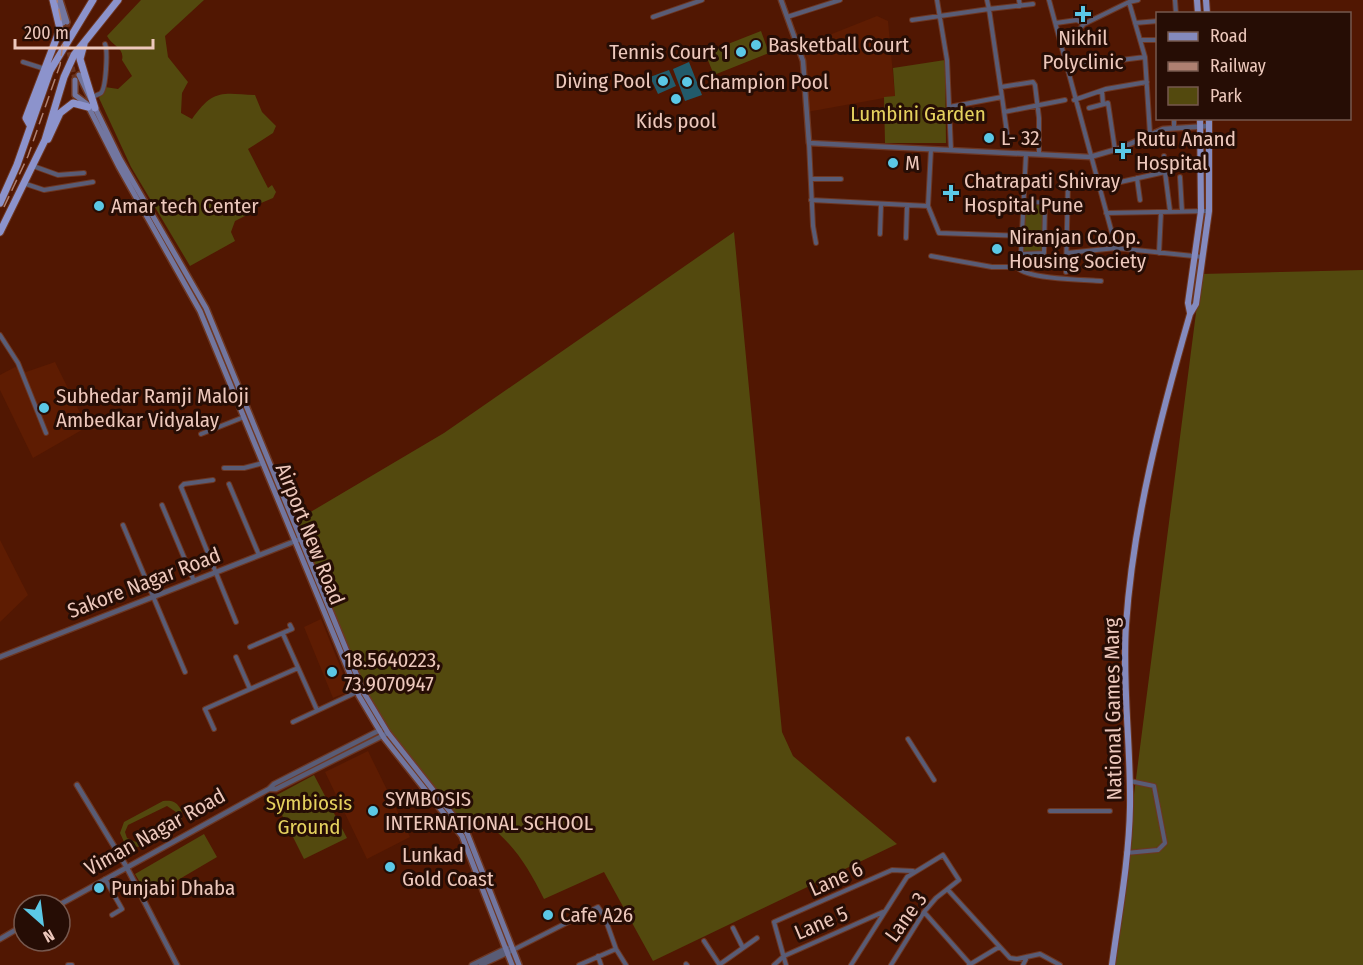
<svg xmlns="http://www.w3.org/2000/svg" width="1363" height="965" font-family="'Fira Sans Condensed',sans-serif">
<rect width="100%" height="100%" fill="#511702"/>
<path fill="#5e1c02" d="M877,16L888,21L895,96L807,112L799,47Z
M55,362L87,427L33,458L0,390V375L15,367L26,372Z
M0,540L28,595L0,622Z
M321,619L350,691L333,698L304,627Z
M368,751L410,837L367,859L325,772Z"/>
<path fill="#53490e" fill-rule="evenodd" d="M141,0H204L165,36L168,57L188,82L182,93L181,113L192,119C213,89 221,93 255,95L262,112L276,126L273,133L248,149L268,188L272,185L276,192L273,198L254,206L249,214L235,221L231,232L235,241L190,266L131,167L99,98L105,87L118,89L132,76L122,60C125,48 112,46 107,36Z
M761,31L769,53L714,75L705,53Z
M945,60L946,143H885L884,97L895,96L893,68Z
M1024,202L1045,203L1044,253L1021,254Z
M734,232L782,732L793,756L897,844L653,961L604,872L544,899C528,867 513,842 483,821L464,824L382,722L369,699L297,520L444,433Z
M1363,270V965H1112L1201,274Z
M314,775L347,838L304,859L273,797Z
M163,801C170,800 176,801 180,808C192,828 150,840 138,847L125,844L120,833L124,822ZM167,806L176,812L174,822L136,842L127,838L125,832L128,825Z
M204,834L217,857L149,897L135,874Z"/>
<path fill="#225b6b" d="M689,62L702,95L685,101L673,69Z
M669,70L676,86L658,94L650,77Z"/>
<g fill="none" stroke-linecap="round" stroke-linejoin="round">
<path stroke="#68321e" stroke-width="5" stroke-dasharray="5 2.5" stroke-linecap="butt" d="M67,22L70,38
M63,23L75,80"/>
<g stroke="#6d3723" stroke-width="6">
<path id="minor" d="M937,0L947,60L951,150
M987,0L989,9L1033,4
M1019,0L1020,6
M1049,0L1116,248L1203,257
M1138,0L1129,2L1145,57L1150,134
M1175,0L1176,14
M653,17L702,0
M787,17L840,0
M912,20L989,9L1002,97L949,107
M1056,23L1077,20L1084,24
M1135,23L1158,21
M1140,40H1158
M1060,41L1073,36L1084,24L1129,2
M23,62L45,69
M1066,67L1145,57
M1001,87L1033,82L1035,85L1039,118V154
M1102,91L1103,104
M92,97C94,96 100,94 101,93C106,88 108,51 105,44
M1002,97L1008,140
M1074,100L1106,89L1147,82
M1089,108L1108,103L1115,150
M1004,112L1065,100
M1174,118V127
M809,143L813,226L816,243
M1164,156L1165,172
M33,166L58,175L84,173
M1180,177L1182,211
M1137,178L1140,200
M811,179H841
M26,184L44,190L93,182
M1098,187L1165,172L1170,211
M811,200L928,206
M1024,202L1068,203
M928,206L939,233L1022,236
M928,206L931,149
M1106,213L1209,211
M880,234L881,205
M906,238L907,206
M1067,253L1116,248
M1159,253L1161,212
M1021,254L1044,253L1045,203
M931,256L992,267H1017C1025,279 1084,280 1101,281
M1017,267L1021,254L1026,154
M1066,272L1068,182
M0,335L18,363L46,433
M201,434L244,417
M224,468H244L263,463
M213,480L184,484L181,487L236,622
M229,484L259,555
M162,505L194,581
M123,525L185,672
M283,634L317,710
M250,647L292,629L290,625
M236,657L250,689
M293,722L357,692
M214,729L205,709L298,668
M908,739L934,780
M1050,811H1110
M1126,853L1158,850L1165,843L1154,786L1130,781
M105,879L122,909L112,915
M949,891L1010,958L1017,959L1040,954L1060,965
M924,912L970,964
M733,928L743,948
M704,941L719,964
M513,950L598,907L605,918L616,949L626,965
M598,956L601,965
M686,964L687,965
M68,965H72
M579,965L616,949
M719,965L757,938
M774,965L784,956L883,912
M786,965L774,922L892,870L913,871
M851,965L907,877L943,855L959,880L936,898L924,912L891,965
M969,965L999,947
M1023,965L1027,957"/>
</g>
<g stroke="#6d3723" stroke-width="7">
<path id="tertiary" d="M781,0L803,61L809,143L1090,157L1121,148L1163,129L1209,126
M0,657L298,540
M77,785L126,866L177,965
M269,789H276L388,733
M59,905L269,789L274,784L380,730
M0,939L24,925
M472,965L507,948
M481,965L513,950"/>
</g>
<g stroke="#6d3723" stroke-width="8">
<path id="secondary" d="M60,0L67,22
M57,1L63,23
M79,75L120,159L206,308L364,693L388,733L467,833L519,965
M75,80V95L87,104L119,167L200,311L359,696L384,738L462,836L512,965"/>
</g>
<g stroke="#6d3723" stroke-width="8">
<path id="primary" d="M1197,0L1198,14
M1206,0L1207,14
M1190,313L1188,303L1201,211L1200,118
M1112,965C1119,913 1129,860 1130,807C1131,746 1122,686 1126,625C1133,520 1161,415 1190,314L1196,304L1209,211V118"/>
</g>
<g stroke="#6d3723" stroke-width="9">
<path id="trunk" d="M84,44L80,59L95,108
M30,125L26,118L29,110L60,29L53,0
M48,139L60,113L73,103L88,107
M0,203L17,165L50,71L93,0
M0,232L45,140L64,77L74,55L118,0"/>
</g>
<use href="#minor" stroke="#595c76" stroke-width="4"/>
<use href="#tertiary" stroke="#595c76" stroke-width="4.5"/>
<use href="#secondary" stroke="#72769f" stroke-width="5"/>
<use href="#primary" stroke="#848abe" stroke-width="6"/>
<use href="#trunk" stroke="#8c93cc" stroke-width="7"/>
<path stroke="#ae8071" stroke-width="1.5" stroke-dasharray="12 6" stroke-linecap="butt" d="M4,207L28,156L60,65L64,35L57,0"/>
</g>
<g fill="#5bc8e6" stroke="#260d05" stroke-width="2">
<path d="M1080 5h6v6h6v6h-6v6h-6v-6h-6v-6h6z"/>
<circle cx="756" cy="45" r="6"/>
<circle cx="741" cy="52" r="6"/>
<circle cx="663" cy="81" r="6"/>
<circle cx="687" cy="82" r="6"/>
<circle cx="676" cy="99" r="6"/>
<circle cx="989" cy="138" r="6"/>
<path d="M1120 142h6v6h6v6h-6v6h-6v-6h-6v-6h6z"/>
<circle cx="893" cy="163" r="6"/>
<path d="M948 184h6v6h6v6h-6v6h-6v-6h-6v-6h6z"/>
<circle cx="99" cy="206" r="6"/>
<circle cx="997" cy="249" r="6"/>
<circle cx="44" cy="408" r="6"/>
<circle cx="332" cy="672" r="6"/>
<circle cx="373" cy="811" r="6"/>
<circle cx="390" cy="867" r="6"/>
<circle cx="99" cy="888" r="6"/>
<circle cx="548" cy="915" r="6"/>
</g>
<g text-anchor="middle" dominant-baseline="central" stroke-width="6" stroke-linejoin="round" paint-order="stroke">
<g font-size="21" fill="#edc8bc" stroke="#260d05" text-anchor="start">
<text x="1083" y="38" text-anchor="middle">Nikhil<tspan x="1083" dy="24">Polyclinic</tspan></text>
<text x="768" y="45">Basketball Court</text>
<text x="729" y="52" text-anchor="end">Tennis Court 1</text>
<text x="651" y="81" text-anchor="end">Diving Pool</text>
<text x="699" y="82">Champion Pool</text>
<text x="676" y="121" text-anchor="middle">Kids pool</text>
<text x="1001" y="138">L- 32</text>
<text x="1136" y="139">Rutu Anand<tspan x="1136" dy="24">Hospital</tspan></text>
<text x="905" y="163">M</text>
<text x="964" y="181">Chatrapati Shivray<tspan x="964" dy="24">Hospital Pune</tspan></text>
<text x="111" y="206">Amar tech Center</text>
<text x="1009" y="237">Niranjan Co.Op.<tspan x="1009" dy="24">Housing Society</tspan></text>
<text x="56" y="396">Subhedar Ramji Maloji<tspan x="56" dy="24">Ambedkar Vidyalay</tspan></text>
<text x="344" y="660">18.5640223,<tspan x="344" dy="24">73.9070947</tspan></text>
<text x="385" y="799">SYMBOSIS<tspan x="385" dy="24">INTERNATIONAL SCHOOL</tspan></text>
<text x="402" y="855">Lunkad<tspan x="402" dy="24">Gold Coast</tspan></text>
<text x="111" y="888">Punjabi Dhaba</text>
<text x="560" y="915">Cafe A26</text>
</g>
<g font-size="21" fill="#e5d15e" stroke="#260d05">
<text x="918" y="114">Lumbini Garden</text>
<text x="309" y="803">Symbiosis<tspan x="309" dy="24">Ground</tspan></text>
</g>
<g font-size="21" fill="#edc8bc" stroke="#260d05">
<text transform="translate(310 534) rotate(68)">Airport New Road</text>
<text transform="translate(144 583) rotate(-21)">Sakore Nagar Road</text>
<text transform="translate(1113 709) rotate(-91)">National Games Marg</text>
<text transform="translate(155 832) rotate(-29)">Viman Nagar Road</text>
<text transform="translate(836 879) rotate(-24)">Lane 6</text>
<text transform="translate(906 917) rotate(-54)">Lane 3</text>
<text transform="translate(821 923) rotate(-23)">Lane 5</text>
</g>
</g>
<rect x="1156" y="12" width="195" height="108" fill="#260d05" stroke="#76584e" stroke-width="1.5"/>
<rect x="1168" y="32" width="30" height="9" fill="#848abe" stroke="#76584e" stroke-width="1.5"/>
<text x="1210" y="42" font-size="18" fill="#edc8bc">Road</text>
<rect x="1168" y="62" width="30" height="9" fill="#ae8071" stroke="#76584e" stroke-width="1.5"/>
<text x="1210" y="72" font-size="18" fill="#edc8bc">Railway</text>
<rect x="1168" y="87" width="30" height="18" fill="#53490e" stroke="#76584e" stroke-width="1.5"/>
<text x="1210" y="102" font-size="18" fill="#edc8bc">Park</text>
<g transform="translate(42 923) rotate(152)"><circle r="28" fill="#260d05" stroke="#76584e" stroke-width="1.5"/>
<path d="M0-4.5L10 22L0 15L-10 22Z" fill="#5bc8e6"/>
<text y="-9" font-size="16" font-weight="bold" text-anchor="middle" fill="#edc8bc">N</text>
</g>
<path d="M15 39v9h138v-9" fill="none" stroke="#edc8bc" stroke-width="3"/>
<text x="24" y="39" font-size="18" fill="#edc8bc" stroke="#260d05" stroke-width="4.5" paint-order="stroke">200 m</text>
</svg>
